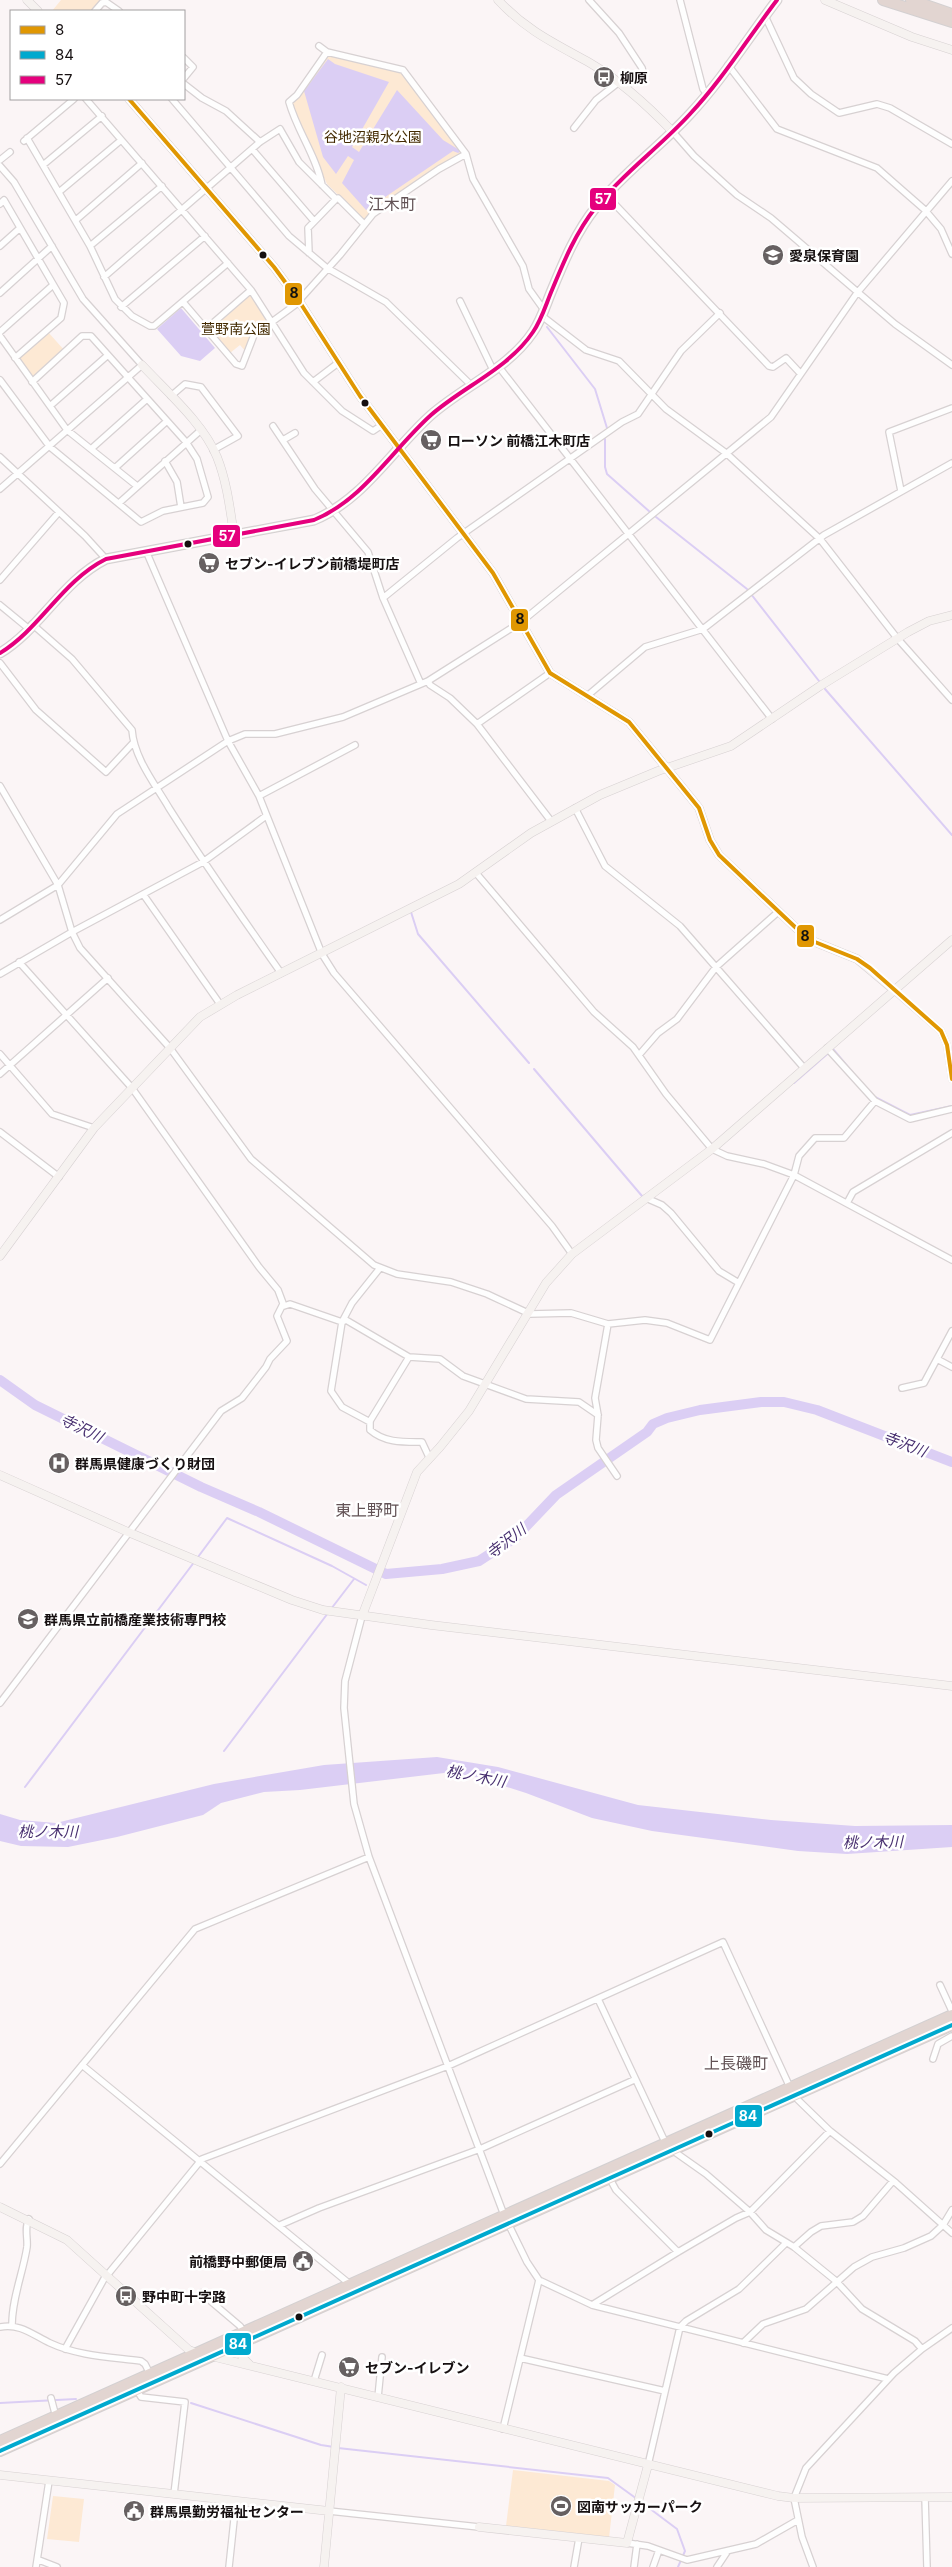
<svg xmlns="http://www.w3.org/2000/svg" width="952" height="2567" font-family="Inter,'Noto Sans JP',sans-serif">
<rect width="100%" height="100%" fill="#fbf5f6"/>
<path fill="#fde9d4" d="M61,0H101L91,11H52Z
M328,55L399,72L406,77L462,152L364,220L327,184L295,115L292,103Z
M247,296H253L269,323L252,333L246,352L240,345L230,353L211,332V328Z
M48,332L65,351L34,377L30,376L19,360V357Z
M513,2470L609,2481L615,2485L609,2538L506,2526Z
M53,2496L84,2499L79,2542L47,2539Z"/>
<path fill="#dbcef4" d="M328,59L335,64L389,82L352,147L359,152L397,90L443,140L461,151L458,153L453,151L366,210L342,183L354,160L348,156L336,174L323,157L304,91Z
M181,308L215,348L200,361L181,356L157,329Z
M437,1757L498,1767L638,1805L771,1820L855,1826L952,1825V1847L847,1854L798,1851L652,1831L592,1818L526,1793L476,1777L444,1773L300,1790L264,1792L221,1803L203,1815L117,1837L68,1847L21,1846L0,1841V1814L20,1820L56,1823L214,1784L324,1765Z"/>
<g fill="none" stroke-linecap="round" stroke-linejoin="round">
<path stroke="#dbcef4" stroke-width="2" d="M547,327L595,389L607,428
M605,439V467L607,474L650,512
M656,517L747,589L819,681
M825,689L952,835
M411,912L418,934L529,1063
M534,1069L642,1196
M794,1083L833,1049L853,1073
M875,1097L910,1115L952,1106
M198,1557L227,1518L332,1566L366,1585
M331,1609L354,1579
M224,1751L328,1613
M25,1787L195,1561
M0,2403L76,2399
M191,2403L321,2445L334,2447
M338,2448L608,2478L637,2499
M641,2502L677,2529L685,2551L678,2567"/>
<path stroke="#dbcef4" stroke-width="10" d="M0,1380L35,1405L201,1487L259,1512L386,1574L442,1569L479,1561L516,1537L556,1495L647,1432L653,1424L667,1418L700,1410L761,1402H784L817,1410L952,1462"/>
<g stroke="#d7d1d2" stroke-width="8">
<path id="street" d="M589,0L619,33L642,68L643,72L625,87
M680,0L703,89L707,94
M95,11L102,3L106,2L119,11
M765,16L794,78L811,94L839,113L877,104L890,108L952,144
M319,46L327,52L403,70L466,154L473,179L523,266L529,289L544,310
M184,58L193,67L184,78
M728,65L777,129L877,168L925,210L941,229L952,254
M184,84L202,98L226,111L260,142
M86,99L251,290L304,373L342,411L373,431L382,425
M172,99L289,236L327,268L386,302L471,385
M574,128L596,100L619,82
M673,132L694,156L737,195L771,218L895,324L952,365
M27,138L90,246L115,299L132,316L150,326H154L228,263
M24,141L74,99
M252,149L314,221
M0,160L10,152
M43,165L102,116
M0,166L14,182L83,299L142,365L0,489
M322,185C316,155 297,131 289,102L297,95L327,52
M59,192L120,141
M606,195L769,366L773,367L786,358L800,373
M0,204L4,200L64,303L61,318L15,358
M76,220L142,163
M0,246L20,228
M90,246L162,186
M309,253L308,228L336,199
M104,277L260,142L280,129L299,162L336,199L338,198L364,224
M0,293L52,246
M460,301L493,370
M183,302L236,364L242,366L254,335L295,305L340,255L373,214L439,169L466,154
M121,307L205,236
M542,316L586,350L619,361L666,409L726,453L820,539L897,638L952,700
M206,329L251,290
M0,332L53,285
M0,336L67,430L137,486
M499,367L772,719
M0,380L50,447L141,522L163,511L203,503L208,497L197,459L186,442L91,336H82L32,382
M313,382L338,363
M171,396L185,384L201,387L238,436L213,450
M50,406L108,355
M273,426L315,489L368,552L383,598L421,684
M283,440L295,433
M91,449L147,399
M0,457L85,536L106,559
M165,461L177,482L181,507
M116,467L167,421
M901,491L889,432L952,408
M119,503L201,430
M146,551L228,741L259,796L322,954L334,973L552,1226L572,1254
M0,580L59,512
M383,598L457,538L622,422L638,414L681,351L720,313
M0,605L28,628
M32,624L72,659L132,730C134,758 155,784 169,808C205,865 243,919 281,973
M0,663L36,710L106,772L133,743
M428,681L430,685L450,698L477,724L551,821
M587,696L645,647L703,629L824,535L952,463
M477,724L550,673
M0,786L58,885L72,932L80,948L170,1048L251,1159L374,1265L397,1274L451,1282L487,1294L530,1314L571,1313L608,1324L645,1320L667,1323L710,1340L794,1175L799,1156L815,1138H844L875,1101
M259,796L355,745
M575,808L605,866L680,926L804,1068
M476,873L594,1012L633,1047L666,1094L712,1149L727,1156L764,1164L794,1175L952,1260
M143,894L220,1004
M0,920L58,885L117,814L228,741L245,734H275L343,717L428,681L521,622L771,417L857,293L952,181
M19,962L132,1088L259,1267L278,1290L284,1306L290,1304L342,1322L346,1320L409,1357L440,1359L463,1376L526,1399L579,1402L598,1415
M0,974L72,932L203,862L266,816
M894,990L941,1031L947,1045L952,1079
M827,1048L875,1101L910,1119L952,1109
M0,1054L52,1114L94,1128
M639,1055L658,1033L677,1019L716,967L778,912
M0,1074L108,978
M0,1132L59,1177
M646,1198L662,1205L671,1213L719,1271L739,1283
M847,1203L853,1192L952,1133
M608,1324L595,1398L598,1415L596,1440L598,1448L617,1476
M409,1357L370,1421V1430C385,1443 403,1442 422,1442L429,1457
M937,1359L952,1367
M902,1388L924,1383L952,1331
M370,1422L342,1407L331,1391L342,1322L352,1303L380,1268
M362,1616L345,1681L344,1708L354,1804L369,1857L504,2215L527,2262L539,2280L592,2305L888,2379
M0,1703L221,1411L242,1398L266,1367L270,1359L287,1341L277,1316L283,1304
M940,1985L952,2011
M598,1999L666,2144
M933,2059L938,2044L952,2036
M82,2065L351,2285
M672,2150L706,2174L750,2212L766,2230L794,2247L836,2281L862,2309L915,2341L922,2349
M0,2164L195,1929L369,1857
M610,2179L616,2190L678,2252
M280,2225L319,2208L480,2149L634,2080
M794,2247L811,2232L821,2226L853,2222L863,2216L893,2181
M201,2293L240,2326L244,2332
M592,2305L678,2252L736,2218L750,2212L830,2131
M12,2325C12,2298 23,2273 27,2247C28,2238 24,2227 29,2219
M0,2327C20,2323 33,2335 50,2343C78,2356 111,2357 141,2361L145,2364L150,2374
M743,2343L763,2324L806,2309L854,2267L872,2257L904,2248L931,2236L943,2225L952,2210
M65,2349L104,2279L202,2159L448,2066L723,1942L794,2096L830,2131L896,2183L952,2233
M520,2358L665,2391
M314,2381L322,2355
M137,2390L141,2397L185,2402L174,2494
M378,2397L382,2357
M51,2398L56,2417
M503,2429L539,2280
M648,2465L680,2327L686,2321L739,2289L786,2243
M925,2497L927,2567
M329,2511L479,2527
M627,2543L648,2546L687,2560L756,2544L798,2520
M39,2560L57,2567
M36,2567L49,2481
M229,2567L236,2501
M574,2567L579,2538
M634,2567L637,2544
M653,2567L659,2550
M717,2567L727,2552
M813,2567L802,2537L794,2498L806,2468L894,2373L922,2349L952,2328"/>
</g>
<g stroke="#d7d1d2" stroke-width="9">
<path id="secondary" d="M27,0L38,11
M498,0C527,31 554,43 590,63C621,81 648,106 673,132
M825,0L912,37L952,50
M129,99L274,267L299,301L360,396L493,573L550,673L629,722L699,808L710,840L719,855L795,927L810,940L857,959L894,990
M142,365C166,391 204,424 217,457C227,482 230,509 234,535
M0,1256L94,1128L200,1017L237,995L459,884L531,833L600,795L658,771L731,746L820,686L908,632L929,621L952,615
M0,1475L128,1532L292,1600L323,1610L431,1625L952,1686
M362,1616L417,1472L440,1447L469,1411L546,1283L572,1254L712,1149L952,940
M0,2207L67,2240L189,2350L199,2354
M245,2342L240,2352L243,2358L250,2365
M211,2356L778,2496L794,2498L952,2497
M0,2475L329,2511
M479,2527L627,2543L648,2465
M324,2567L341,2387"/>
</g>
<g stroke="#d3d0d1" stroke-width="11">
<path id="primary" d="M0,653C40,629 62,581 106,559L314,520C363,500 392,450 431,415C464,386 508,369 533,332C542,319 546,304 552,290C564,261 576,232 596,207C623,173 660,147 690,114C722,80 748,38 777,0"/>
</g>
<g stroke="#d3d0d1" stroke-width="12">
<path id="highway" d="M883,0L952,22
M911,0L952,14
M0,2441L952,2015
M0,2451L952,2025"/>
</g>
<use href="#street" stroke="#fefefe" stroke-width="5.5"/>
<use href="#secondary" stroke="#f6f2f0" stroke-width="8"/>
<use href="#primary" stroke="#ede5e2" stroke-width="9"/>
<use href="#highway" stroke="#e2d5d1" stroke-width="10"/>
<g stroke="#fff" stroke-width="8">
<path id="bus-1" d="M129,99L274,267L299,301L360,396L493,573L550,673L629,722L699,808L710,840L719,855L795,927L810,940L857,959L870,968L941,1031L947,1045L952,1079"/>
</g>
<g stroke="#fff" stroke-width="8">
<path id="bus-2" d="M0,2451L952,2025"/>
</g>
<g stroke="#fff" stroke-width="8">
<path id="bus-3" d="M0,653C40,629 62,581 106,559L314,520C363,500 392,450 431,415C464,386 508,369 533,332C542,319 546,304 552,290C564,261 576,232 596,207C623,173 660,147 690,114C722,80 748,38 777,0"/>
</g>
<use href="#bus-1" stroke="#e09702" stroke-width="4"/>
<use href="#bus-2" stroke="#00a9ce" stroke-width="4"/>
<use href="#bus-3" stroke="#e5007d" stroke-width="4"/>
</g>
<defs>
<g id="bus-disc" transform="scale(1.125)"><circle r="9.5" fill="#666061" stroke="#fff"/><path d="M-5-6H5V4H4V6H2V4H-2V6H-4V4H-5ZM-3.5-4V0h7V-4ZM-3.5 1.2v1.5H-2V1.2ZM2 1.2v1.5H3.5V1.2Z" fill="#fff"/></g>
<g id="school-disc" transform="scale(1.125)"><circle r="9.5" fill="#666061" stroke="#fff"/><path d="M0-5L7-2L0 1L-7-2ZM-4 1L0 2.5L4 1V4Q0 6-4 4Z" fill="#fff"/></g>
<g id="supermarket-disc" transform="scale(1.125)"><circle r="9.5" fill="#666061" stroke="#fff"/><path d="M-6-5.5h2.5l.6 2H6L4.5 2H-2.5L-4.4-4H-6ZM-1.5 3.2a1.3 1.3 0 1 0 .1 0ZM3 3.2a1.3 1.3 0 1 0 .1 0Z" fill="#fff"/></g>
<g id="hospital-disc" transform="scale(1.125)"><circle r="9.5" fill="#666061" stroke="#fff"/><path d="M-5-5h3v3.5h4V-5h3V5h-3V1.5h-4V5h-3Z" fill="#fff"/></g>
<g id="university-disc" transform="scale(1.125)"><circle r="9.5" fill="#666061" stroke="#fff"/><path d="M0-5L7-2L0 1L-7-2ZM-4 1L0 2.5L4 1V4Q0 6-4 4Z" fill="#fff"/></g>
<g id="civic-disc" transform="scale(1.125)"><circle r="9.5" fill="#666061" stroke="#fff"/><path d="M-.6-6.5H3V-4.5H.6V-3L4-1V1h2V6H-6V1h2V-1L-.6-3ZM-1.2 2.5V6h2.4V2.5Z" fill="#fff"/></g>
<g id="stadium-disc" transform="scale(1.125)"><circle r="9.5" fill="#666061" stroke="#fff"/><path d="M0-5a6.5 5 0 1 0 0 10a6.5 5 0 1 0 0-10ZM-3.5-1.8h7v3.6h-7Z" fill="#fff"/></g>
</defs>
<g fill-rule="evenodd">
<use href="#bus-disc" x="604" y="77"/>
<use href="#school-disc" x="773" y="255"/>
<use href="#supermarket-disc" x="431" y="440"/>
<use href="#supermarket-disc" x="209" y="563"/>
<use href="#hospital-disc" x="59" y="1463"/>
<use href="#university-disc" x="28" y="1619"/>
<use href="#civic-disc" x="303" y="2261"/>
<use href="#bus-disc" x="126" y="2296"/>
<use href="#supermarket-disc" x="349" y="2367"/>
<use href="#stadium-disc" x="561" y="2506"/>
<use href="#civic-disc" x="134" y="2511"/>
</g>
<g fill="#161011" stroke="#fff" stroke-width="2">
<circle cx="263" cy="255" r="4.5"/>
<circle cx="365" cy="403" r="4.5"/>
<circle cx="188" cy="544" r="4.5"/>
<circle cx="709" cy="2134" r="4.5"/>
<circle cx="299" cy="2317" r="4.5"/>
</g>
<g text-anchor="middle" dominant-baseline="central" stroke-width="5" stroke-linejoin="round" paint-order="stroke">
<g font-size="14" font-weight="bold" fill="#161011" stroke="#fff" text-anchor="start">
<text x="620" y="77">柳原</text>
<text x="789" y="255">愛泉保育園</text>
<text x="447" y="440">ローソン 前橋江木町店</text>
<text x="225" y="563">セブン-イレブン前橋堤町店</text>
<text x="75" y="1463">群馬県健康づくり財団</text>
<text x="44" y="1619">群馬県立前橋産業技術専門校</text>
<text x="287" y="2261" text-anchor="end">前橋野中郵便局</text>
<text x="142" y="2296">野中町十字路</text>
<text x="365" y="2367">セブン-イレブン</text>
<text x="577" y="2506">図南サッカーパーク</text>
<text x="150" y="2511">群馬県勤労福祉センター</text>
</g>
<g font-size="14" fill="#432a01" stroke="#fff">
<text x="373" y="136">谷地沼親水公園</text>
<text x="236" y="328">萱野南公園</text>
</g>
<g font-size="15" font-style="italic" fill="#472f6f" stroke="#fff">
<text transform="translate(82 1428) rotate(26)">寺沢川</text>
<text transform="translate(905 1444) rotate(21)">寺沢川</text>
<text transform="translate(506 1541) rotate(-38)">寺沢川</text>
<text transform="translate(476 1776) rotate(11)">桃ノ木川</text>
<text x="48" y="1831">桃ノ木川</text>
<text transform="translate(873 1842) rotate(-1)">桃ノ木川</text>
</g>
<g font-size="16" fill="#625255" stroke="#fff">
<text x="392" y="204">江木町</text>
<text x="367" y="1510">東上野町</text>
<text x="736" y="2063">上長磯町</text>
</g>
</g>
<g stroke="#fff" stroke-width="2">
<rect x="589" y="187" width="28" height="24" rx="5" fill="#e5007d"/>
<rect x="284" y="282" width="19" height="24" rx="5" fill="#e09702"/>
<rect x="212" y="524" width="29" height="24" rx="5" fill="#e5007d"/>
<rect x="510" y="608" width="19" height="24" rx="5" fill="#e09702"/>
<rect x="796" y="924" width="19" height="24" rx="5" fill="#e09702"/>
<rect x="734" y="2104" width="29" height="24" rx="5" fill="#00a9ce"/>
<rect x="224" y="2332" width="28" height="24" rx="5" fill="#00a9ce"/>
</g>
<g font-size="14" text-anchor="middle" font-weight="bold" fill="#fff">
<text x="603" y="204">57</text>
<text x="227" y="541">57</text>
<text x="748" y="2121">84</text>
<text x="238" y="2349">84</text>
</g>
<g font-size="14" text-anchor="middle" font-weight="bold" fill="#111">
<text x="294" y="298">8</text>
<text x="520" y="624">8</text>
<text x="805" y="941">8</text>
</g>
<rect x="10" y="10" width="175" height="90" fill="#ffffff" stroke="#a29fa0"/>
<rect x="20" y="26" width="25" height="8" fill="#e09702" stroke="#a29fa0"/>
<text x="55" y="35" font-size="15" fill="#161011">8</text>
<rect x="20" y="51" width="25" height="8" fill="#00a9ce" stroke="#a29fa0"/>
<text x="55" y="60" font-size="15" fill="#161011">84</text>
<rect x="20" y="76" width="25" height="8" fill="#e5007d" stroke="#a29fa0"/>
<text x="55" y="85" font-size="15" fill="#161011">57</text>
</svg>
